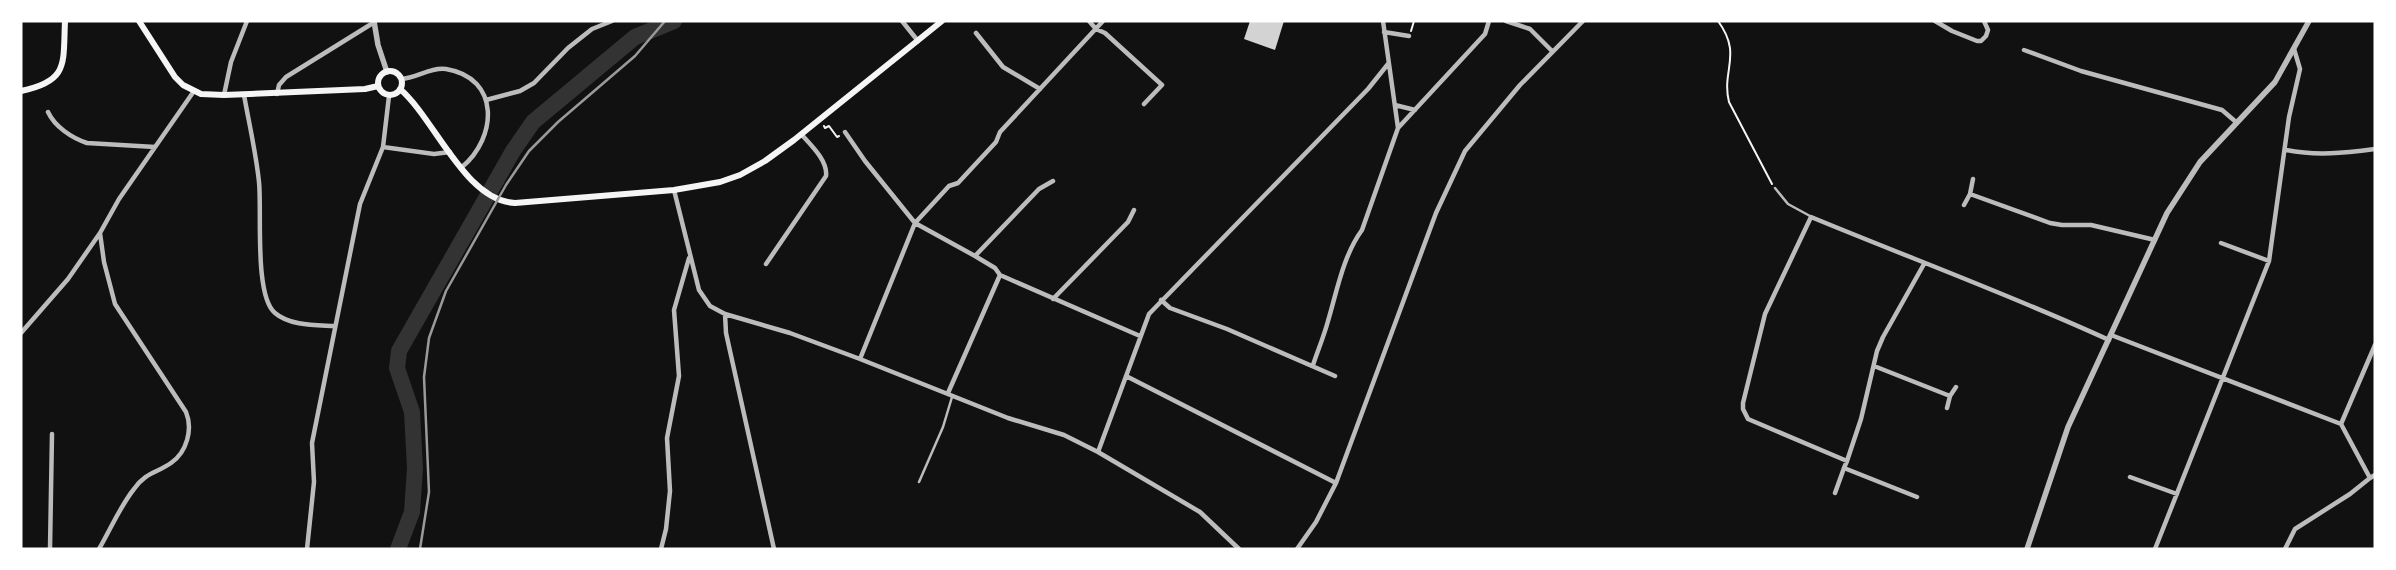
<svg xmlns="http://www.w3.org/2000/svg" width="2396" height="570" font-family="'Source Sans 3',sans-serif">
<rect width="100%" height="100%" fill="#111"/>
<g fill="none" stroke-linecap="round" stroke-linejoin="round">
<path stroke="#333" stroke-width="16" d="M398,549L412,512L415,468L412,412L397,368L399,351L513,151L533,122L635,37L674,21"/>
</g>
<path fill="#d3d3d3" d="M1250,21H1284L1275,50L1244,39Z"/>
<g fill="none" stroke-linecap="round" stroke-linejoin="round">
<path stroke="#f5f5f5" stroke-width="2" d="M1718,21C1743,55 1721,70 1729,102L1772,184
M1411,31L1414,21
M824,126L825,128L829,126L837,137L839,136"/>
<path stroke="#bcbcbc" stroke-width="2.5" d="M1775,188L1788,204L1810,216
M919,482L943,427L952,397"/>
<path stroke="#bcbcbc" stroke-width="4.5" d="M902,21L918,41
M1089,21L1096,29L1105,33L1162,85L1144,104
M1506,21L1530,29L1552,51
M1935,21L1952,31L1977,41H1981L1986,36L1988,30L1984,21
M1384,32L1409,36
M976,33L1003,67L1040,89
M2024,50L2081,71L2222,110L2236,122
M401,79C417,78 430,67 446,69C501,78 497,138 462,167
M277,94L279,85L286,77L373,23
M224,95L231,62L247,21
M244,95C249,123 256,153 259,182C262,210 254,296 275,313C290,326 316,325 334,326
M486,100L520,91L534,83L568,48L592,29L612,21
M1395,105L1415,110
M48,112C55,127 72,138 87,143L155,147
M1398,128L1485,34L1489,21
M845,132L865,161L915,223L975,256L995,268L1000,275L1140,336
M383,147L434,154L450,152
M2286,150C2317,156 2344,153 2375,149
M674,190L699,290L710,306L725,314L790,333L860,359L1008,418L1064,435L1098,452L1200,512L1239,549
M1970,194L2050,223L2062,225H2091L2155,240
M1964,205L1970,194L1973,179
M2221,243L2269,261
M975,256L1039,189L1053,181
M766,264L826,176C828,161 811,145 801,134
M1924,264L1883,337L1877,351L1861,419L1847,461L1748,419L1743,409V403L1765,314L1811,217C1910,258 2011,295 2109,340
M1053,299L1128,222L1134,210
M1161,300L1170,308L1227,329L1335,376
M725,314L726,333L774,549
M21,333L68,279L100,233L119,199L194,91
M2111,335L2341,424L2370,478L2375,475
M860,359L915,223L949,186L958,183L996,142L1000,132L1103,21
M1313,365C1318,350 1324,336 1328,321C1337,291 1343,256 1362,230L1398,128L1383,21
M1874,366L1950,396
M1126,376L1336,483
M948,393L1000,275
M1947,408L1950,396L1956,387
M2341,424L2375,345
M1098,452L1149,314L1368,89L1388,64
M1847,461L1844,468L1917,497
M2130,477L2177,494
M1835,493L1844,468
M50,549L52,434
M99,549C110,530 121,505 134,489C146,472 157,473 171,463C187,452 193,429 186,412L115,304L104,262L100,233
M307,549L314,482L312,443L360,204L383,147L389,96
M661,549L666,529L670,491L667,438L679,376L674,310L689,258
M1297,549L1316,522L1336,483L1436,213L1465,151L1520,85L1583,21
M2155,549L2269,261L2289,117L2300,69L2294,49
M2285,549L2295,529L2350,494L2370,478"/>
<path stroke="#bcbcbc" stroke-width="5.5" d="M374,21L378,45L387,72
M2027,549L2068,427L2167,213L2200,162L2275,82L2309,21"/>
<path stroke="#f5f5f5" stroke-width="6" d="M139,21L175,77L183,85L201,94L224,95L365,89L378,86
M378 83a12 12 0 1 1 24 0a12 12 0 1 1-24 0Z
M400,89C435,119 465,201 515,203L674,190L720,182L740,175L765,161L794,140L942,21
M21,91C69,81 63,64 65,21"/>
<path stroke="#9a9a9a" stroke-width="2.5" d="M420,549L429,492L424,377L429,338L446,291L506,185L529,151L558,122L635,56L665,21"/>
</g>
<rect width="2396" height="570" fill="none" stroke="#ffffff" stroke-width="45"/>
</svg>
